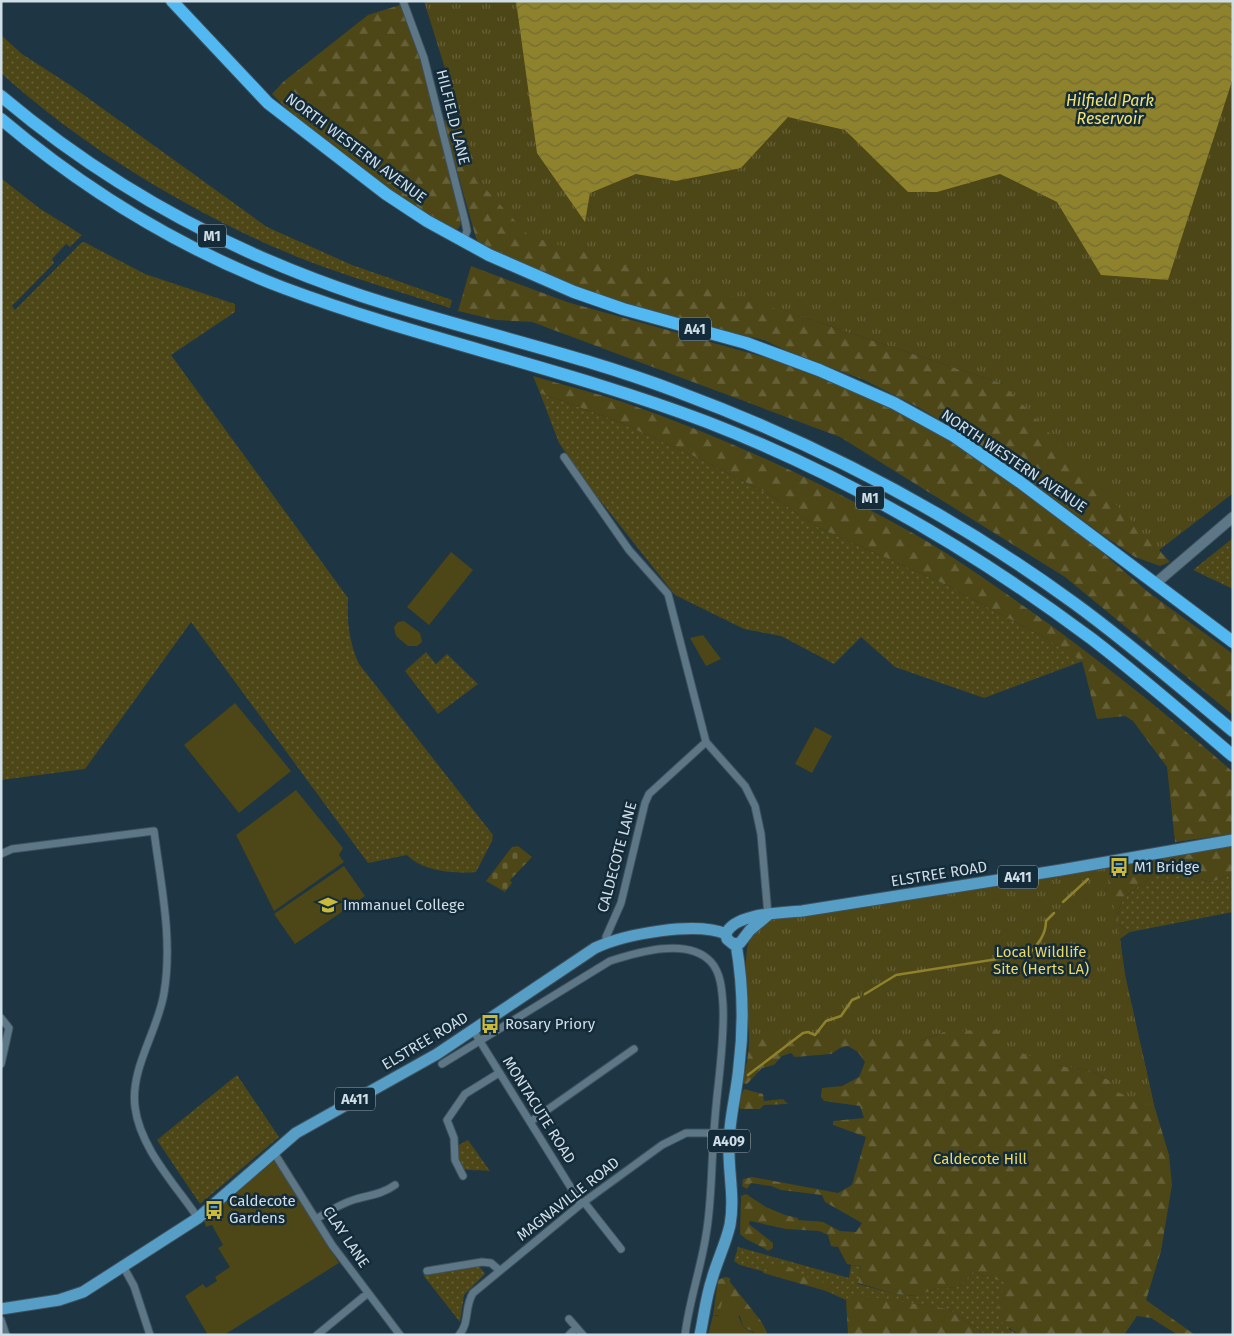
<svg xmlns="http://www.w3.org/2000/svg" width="1234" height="1336" font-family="'Fira Sans',sans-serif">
<defs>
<pattern id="grass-dots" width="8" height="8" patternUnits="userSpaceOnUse" patternTransform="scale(1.25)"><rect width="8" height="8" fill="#4d4617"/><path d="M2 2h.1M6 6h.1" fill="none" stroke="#666039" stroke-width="1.8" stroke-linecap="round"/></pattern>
<pattern id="forest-firs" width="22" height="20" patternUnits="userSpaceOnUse" patternTransform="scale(1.25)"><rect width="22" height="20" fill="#4d4617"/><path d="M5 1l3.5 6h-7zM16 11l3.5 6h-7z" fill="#666039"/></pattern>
<pattern id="cemetery-stones" width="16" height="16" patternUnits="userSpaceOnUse" patternTransform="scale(1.25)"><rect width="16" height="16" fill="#4d4617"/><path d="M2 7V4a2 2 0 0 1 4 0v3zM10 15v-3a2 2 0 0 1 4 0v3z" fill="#666039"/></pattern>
<pattern id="park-tufts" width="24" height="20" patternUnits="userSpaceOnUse" patternTransform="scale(1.25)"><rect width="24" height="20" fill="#4d4617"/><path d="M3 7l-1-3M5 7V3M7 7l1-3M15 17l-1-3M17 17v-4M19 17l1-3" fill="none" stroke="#666039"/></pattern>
<pattern id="water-waves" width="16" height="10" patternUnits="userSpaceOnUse" patternTransform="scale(1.25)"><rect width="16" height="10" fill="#8f822d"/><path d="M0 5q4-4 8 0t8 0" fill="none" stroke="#736c35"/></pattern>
</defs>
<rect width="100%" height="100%" fill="#1e3543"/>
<path fill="url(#grass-dots)" d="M1,35L22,54L70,85L267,227L352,265L452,300L450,308C391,289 324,270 267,244C171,200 80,144 1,73Z
M1,178L39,208L82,235L70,247L66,244L52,259L54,263L12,306L15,310L81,243L84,242L145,274L235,304V312L171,355L348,598C347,623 349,642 359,664L493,835L492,841L476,872C455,874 421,871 407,855L368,863L191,622L85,769L1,780Z
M540,393L612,419L698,458L767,493L819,528L938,581L1040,635L1083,661L984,698L895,667L861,637L834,664L781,636L744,629L675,595L588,485L559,443Z
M1233,538V589L1193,570Z
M426,652L436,664L447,654L478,684L438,714L405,671Z
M1167,866L1172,876H1189L1211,882L1233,874V912L1130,932L1118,924C1116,889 1144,889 1162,867Z
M237,1075L279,1137L200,1204L157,1140Z
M468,1140L490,1171C467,1169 456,1176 457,1146Z
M738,1247L849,1278L851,1265L861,1267L858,1284L895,1294L916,1296L937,1288L959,1287L973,1272L1008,1283L1009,1329L1019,1335H986L948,1309L852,1295L846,1300L817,1287L740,1265L734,1261Z
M479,1266L485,1274L464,1295L460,1322L423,1275Z"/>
<path fill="url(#forest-firs)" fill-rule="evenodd" d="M400,5L421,60L460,217L461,224L458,229L448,228L365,174L299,121L272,94L283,82L368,15Z
M460,116L481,184L799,316L1003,384L1233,493L1159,550L1170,562L1160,566L1135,557L1100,533L984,447L918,407L864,380L787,351L764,340L690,323L578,289L512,260L480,244L476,238L443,121Z
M471,266L567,302L803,368L916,419L974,455L1082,535L1148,592L1233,654V715L1065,577L840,437L532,322L496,320L458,311Z
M533,376C563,385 593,392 623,402C724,437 823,483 916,535C955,557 992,584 1028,609C1100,660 1167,714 1233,772V834L1175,842L1167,767L1133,721L1125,716L1097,719L1082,661L1040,635L938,581L819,528L767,493L698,458L612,419L540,393Z
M1233,844V874L1211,882L1189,876H1172L1167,867H1162C1144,889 1116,889 1118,924L1130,932L1120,939L1125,975L1154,1105L1169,1155L1172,1185L1161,1251L1146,1300L1195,1335H1178L1151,1318L1137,1316L1124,1335H1019L1000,1321L998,1299L1007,1283L973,1272L959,1287L937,1288L917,1296L895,1294L858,1283L861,1267L847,1264L838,1247L831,1246L828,1235L819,1231L786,1229L750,1221L749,1224L773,1243V1248L768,1251C759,1244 748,1242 740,1234L741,1196L746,1194L766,1207L785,1215L798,1218V1220L823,1222L840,1231L856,1232L862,1223L825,1202L822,1195L781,1190L771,1186L751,1183L747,1189L742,1186L743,1179L752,1177L838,1193L852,1185L866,1137L833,1125V1121L864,1118L860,1106L824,1101L821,1097L822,1088L842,1086L859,1077L865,1062L858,1052L848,1046L840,1048L831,1054L795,1057L791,1053L782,1056L774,1065L762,1068L747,1084L742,1083C746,1069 749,1055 749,1041C751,1003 737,961 758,927ZM781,928L946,1031L919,1041ZM968,935L1147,1104L1109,1080L1089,1070L1056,1065Z
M744,1089L763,1094L764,1101L783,1099L788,1104L764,1105L760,1109H740L739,1099Z
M735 1141a8 8 0 1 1 16 0a8 8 0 1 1-16 0Z
M768,1265C778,1265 796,1265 802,1276C814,1279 828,1281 833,1293L763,1273Z
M725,1277L730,1278V1282L761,1321L767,1332L766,1335H753L754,1332L743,1327L740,1316L713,1315L718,1280Z
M852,1294L948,1309L986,1335H848L846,1300Z"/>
<path fill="url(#cemetery-stones)" d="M518,846L532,857L510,880L512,883L505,892L486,881L512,847Z"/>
<path fill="url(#park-tufts)" d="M424,1H1233V493L1159,550L1003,384L799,316L529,236L481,184Z
M1105,865L1120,939L1125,975L1154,1105H1148L1115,1091L1109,1080L1089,1070L1056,1065L1005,1047L998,1030L946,1031L919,1041L858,1037L749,1039C748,1016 742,961 749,941C754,930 762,925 771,919Z"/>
<path fill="#4d4617" d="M451,552L473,570L429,625L407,607Z
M404,621L420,633L422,642L417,646H408L396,636L394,627L398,622Z
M703,635L721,659L706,666L690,638Z
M235,703L291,771L239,813L184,745Z
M815,727L832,736L812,773L795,764Z
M296,790L343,848L339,855L344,862L274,911L236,835Z
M344,866L365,896L295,944L274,914Z
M273,1159L339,1263L224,1335H208L185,1296L203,1284L206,1288L217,1281L215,1277L230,1267L218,1248L223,1245L212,1225L206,1227L204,1221Z
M732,1300L743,1327L754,1333L753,1335H708L713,1315L718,1316L722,1303Z"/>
<path fill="url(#water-waves)" d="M516,1H1233V78L1168,280L1101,275L1057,202L1000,174L937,192H908L845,130L788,117L741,168L676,181L636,174L590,193L585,222L537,153Z"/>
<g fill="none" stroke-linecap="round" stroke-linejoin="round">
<path stroke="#8f822d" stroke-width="2.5" d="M1063,902L1088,879
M865,994L896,975L1029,954C1038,944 1046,935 1046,921L1054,913
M748,1075L803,1033L808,1032L815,1035L826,1021L841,1016L852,1000L859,997"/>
<g stroke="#3e525e" stroke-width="9">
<path id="street" d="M403,1L424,58L465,221L467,231L463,241
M564,457L629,550L668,594L706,742L745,786L755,806L761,834L768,915
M1,854L12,849L154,831C161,886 173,939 164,993C158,1031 130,1068 135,1107C140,1148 175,1184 198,1218
M607,942L606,937L621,903L645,803L649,794L706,742
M1,1018L9,1028L1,1064
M473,1030L581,1204
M442,1064L610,961C638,952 688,937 711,962C721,973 722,990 723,1005C725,1047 716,1091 714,1133C711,1167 712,1201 706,1235C701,1268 689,1301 685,1335
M530,1122L634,1049
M273,1151L332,1245L400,1335
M463,1176L455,1160L454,1138L447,1120L465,1094L499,1073
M584,1202L621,1249
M316,1219C328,1212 340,1204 353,1200C368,1195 381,1195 395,1185
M123,1266L134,1286L150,1335
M427,1271L482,1262L491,1263L499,1270
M569,1319L583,1335
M1,1320L6,1335
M317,1335L368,1293
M459,1335C470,1323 464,1307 473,1293L581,1204L662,1145L686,1133H729
M569,1335L576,1328"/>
</g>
<g stroke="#3e525e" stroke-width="12">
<path id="secondary" d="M1156,583L1233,517"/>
</g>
<g stroke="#3e525e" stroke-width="13">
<path id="primary" d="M768,915L750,930L740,943L733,944L727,939L726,934C734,913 782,913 802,911L1061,870L1233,840
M1,1309L59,1300L83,1292L198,1218L296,1133L437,1054L595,948C625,934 696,921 726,934
M700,1335C704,1316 706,1297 712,1279C717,1261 726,1243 730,1225C735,1197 728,1172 729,1145C729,1118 737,1092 739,1066C744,1025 743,984 736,944"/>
</g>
<g stroke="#3e525e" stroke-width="14">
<path id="highway" d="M172,1L268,103L386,194L427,221L489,255L574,292L623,309L746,343L819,370L894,403L954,436L1020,482L1233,642
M1,96C108,186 229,252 362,296C466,330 575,353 678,392C818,444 953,515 1074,603C1129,643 1181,688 1233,731
M1,119C85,190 182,249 284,288C423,340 568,369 707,422C844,475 974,551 1092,639C1140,676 1186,716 1233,756"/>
</g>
<use href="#street" stroke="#5e7787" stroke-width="7"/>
<use href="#secondary" stroke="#5e7787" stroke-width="10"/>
<use href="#primary" stroke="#579ec7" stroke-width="11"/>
<use href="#highway" stroke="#52b8f2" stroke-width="12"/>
</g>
<defs>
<g id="bus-bare" transform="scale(1.5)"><path d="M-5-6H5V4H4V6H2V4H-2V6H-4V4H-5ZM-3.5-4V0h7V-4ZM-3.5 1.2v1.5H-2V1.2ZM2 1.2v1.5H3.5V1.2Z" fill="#cbb939" stroke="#142b39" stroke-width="2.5" paint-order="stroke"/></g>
<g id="school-bare" transform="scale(1.5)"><path d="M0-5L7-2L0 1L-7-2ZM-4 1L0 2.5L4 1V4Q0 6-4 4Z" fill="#cbb939" stroke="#142b39" stroke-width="2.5" paint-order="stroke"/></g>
</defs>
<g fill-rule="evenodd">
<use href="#bus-bare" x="1119" y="867"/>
<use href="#school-bare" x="328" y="905"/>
<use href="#bus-bare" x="490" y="1024"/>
<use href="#bus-bare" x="214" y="1210"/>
</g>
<g text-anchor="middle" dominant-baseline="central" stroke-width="5" stroke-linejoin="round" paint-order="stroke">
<g fill="#142b39" stroke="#98a8b3" stroke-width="1">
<rect x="198" y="224.5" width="28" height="23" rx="4"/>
<rect x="679" y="317.5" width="32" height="23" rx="4"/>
<rect x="856" y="486.5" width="28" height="23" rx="4"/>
<rect x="998" y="865.5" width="40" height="23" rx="4"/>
<rect x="335" y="1087.5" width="40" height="23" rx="4"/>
<rect x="708" y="1129.5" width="42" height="23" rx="4"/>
</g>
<g font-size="14" font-weight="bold" fill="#d0dee7">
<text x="212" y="236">M1</text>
<text x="695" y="329">A41</text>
<text x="870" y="498">M1</text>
<text x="1018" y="877">A411</text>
<text x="355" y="1099">A411</text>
<text x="729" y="1141">A409</text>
</g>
<g font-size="15" fill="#d0dee7" stroke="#142b39">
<text transform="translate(453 117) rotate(76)">HILFIELD LANE</text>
<text transform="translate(356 148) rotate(37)">NORTH WESTERN AVENUE</text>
<text transform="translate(1014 461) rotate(34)">NORTH WESTERN AVENUE</text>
<text transform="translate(617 857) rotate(-75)">CALDECOTE LANE</text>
<text transform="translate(939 874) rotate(-9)">ELSTREE ROAD</text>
<text transform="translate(425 1041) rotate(-31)">ELSTREE ROAD</text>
<text transform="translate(539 1110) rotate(58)">MONTACUTE ROAD</text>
<text transform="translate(568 1199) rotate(-38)">MAGNAVILLE ROAD</text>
<text transform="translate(346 1237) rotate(56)">CLAY LANE</text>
</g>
<g font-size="15" fill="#d0dee7" stroke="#142b39" text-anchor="start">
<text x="1134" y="867">M1 Bridge</text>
<text x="343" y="905">Immanuel College</text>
<text x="505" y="1024">Rosary Priory</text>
<text x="229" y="1201">Caldecote<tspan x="229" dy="17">Gardens</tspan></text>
</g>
<g font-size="15" fill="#ebda68" stroke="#142b39">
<text x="1041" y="952">Local Wildlife<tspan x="1041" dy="17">Site (Herts LA)</tspan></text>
<text x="980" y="1159">Caldecote Hill</text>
</g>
<g font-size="16" font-style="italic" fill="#f4e371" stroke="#142b39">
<text x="1110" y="100">Hilfield Park<tspan x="1110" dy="18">Reservoir</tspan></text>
</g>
</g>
<rect width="1234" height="1336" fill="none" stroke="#d0dee7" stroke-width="5"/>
</svg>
